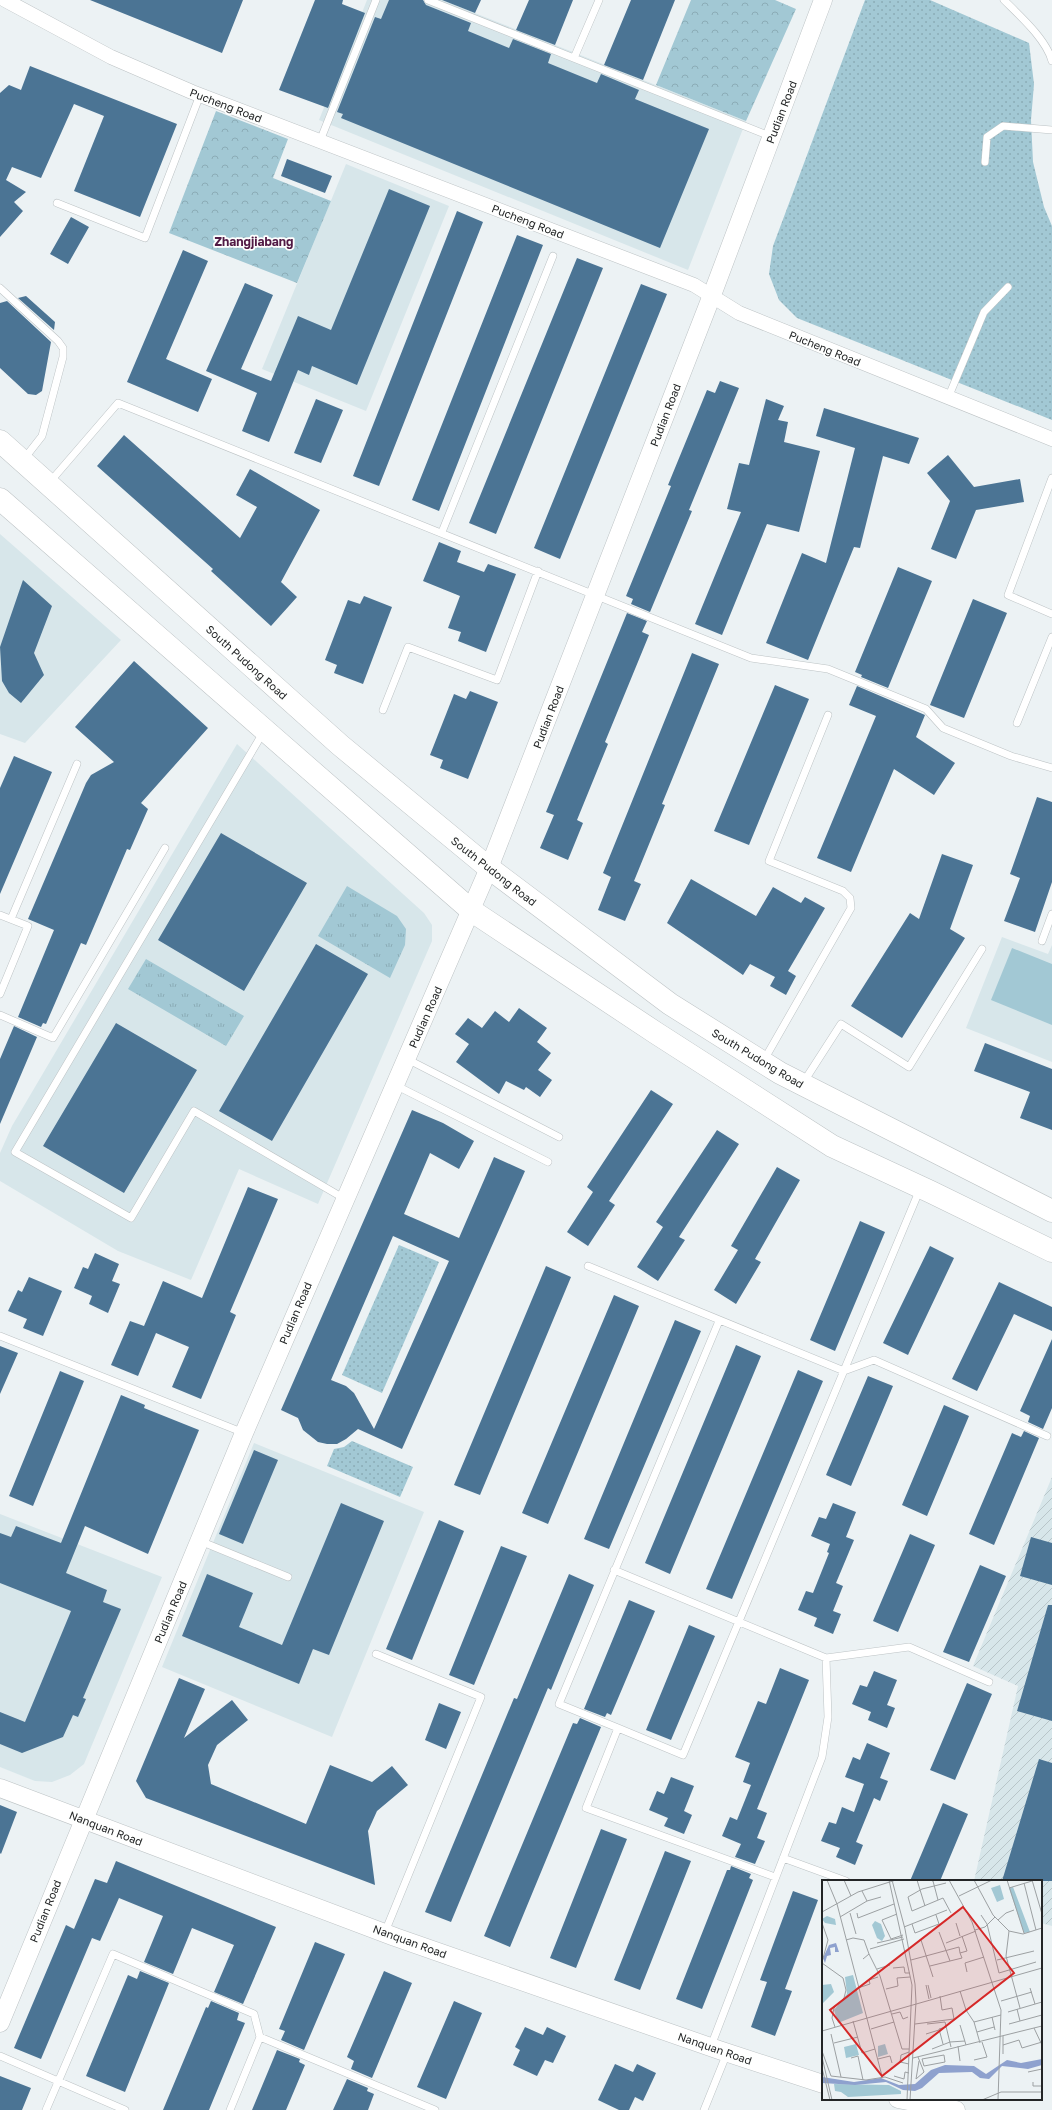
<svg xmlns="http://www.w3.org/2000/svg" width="1052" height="2110" font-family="'Golos Text',sans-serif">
<defs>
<pattern id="industrial-furrows" width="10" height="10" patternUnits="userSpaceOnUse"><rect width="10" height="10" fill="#d7e6ea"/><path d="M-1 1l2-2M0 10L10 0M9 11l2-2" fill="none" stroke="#b8c5c9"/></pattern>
<pattern id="grass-tufts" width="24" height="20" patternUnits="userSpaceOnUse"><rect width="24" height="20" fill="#a2c8d4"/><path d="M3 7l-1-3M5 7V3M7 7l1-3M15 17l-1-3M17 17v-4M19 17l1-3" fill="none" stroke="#8bacb6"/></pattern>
<pattern id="forest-crowns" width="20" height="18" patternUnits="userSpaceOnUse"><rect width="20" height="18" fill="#a2c8d4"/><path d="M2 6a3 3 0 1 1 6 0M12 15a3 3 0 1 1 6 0" fill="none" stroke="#8bacb6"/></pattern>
<pattern id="park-dots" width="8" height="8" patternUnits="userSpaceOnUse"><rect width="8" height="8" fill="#a2c8d4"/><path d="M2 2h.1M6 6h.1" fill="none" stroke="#8bacb6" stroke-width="1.8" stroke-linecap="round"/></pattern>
</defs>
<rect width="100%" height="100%" fill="#ecf2f4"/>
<path fill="#d7e6ea" d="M367,0H442L746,121L688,270L319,120Z
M346,164L449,206L366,411L262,369Z
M0,534L121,640L25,743L0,734Z
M237,744L424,913L432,925V941L318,1204L239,1169L191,1280L118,1251L0,1181V1153L12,1126Z
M1002,937L1048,954L1052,945V1062L966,1028Z
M254,1443L424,1512L332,1737L162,1667Z
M0,1514L162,1577L84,1764L70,1775L52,1782L35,1781L0,1767Z"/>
<path fill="url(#industrial-furrows)" d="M1052,1477V1926L1041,1923V1881H974L1018,1686L973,1666Z"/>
<path fill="url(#grass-tufts)" d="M347,886L397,916L406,929L405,945L390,978L318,936Z
M146,959L244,1016L226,1046L128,989Z"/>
<path fill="url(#forest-crowns)" d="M691,0H775L796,9L746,121L656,85Z
M216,111L288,139L273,178L331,201L297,283L169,233Z"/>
<path fill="url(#park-dots)" d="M865,0H930L1029,43L1034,84L1031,120L1033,162L1044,207L1052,226V420L797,318L779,300L769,274L773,246Z
M399,1245L439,1262L382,1393L342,1375Z
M352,1441L413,1467L400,1497L327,1466L334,1449L344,1447Z"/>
<path fill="#a2c8d4" d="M1012,948L1052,964V1025L991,1000Z"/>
<path fill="#4b7494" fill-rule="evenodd" d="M90,0H243L222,53Z
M315,0H343L342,4L365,13L328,108L279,90Z
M389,0H423L426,5L471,23L468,31L509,48L513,39L551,54L548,63L597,83L601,74L639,90L635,99L709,129L660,248L341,118L343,114L337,112L375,17L381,19Z
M442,0H481L475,13Z
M529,0H573L555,45L516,30Z
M631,0H675L643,80L604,65Z
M30,66L177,124L140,217L74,191L104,116L74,104L41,178L12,167L6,180L26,192L14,202L23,211L0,237V93L9,85L21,90Z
M287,159L332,176L325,193L281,176Z
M389,189L430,206L357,385L312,366L309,375L298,370L269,442L242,431L257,393L206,371L245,283L273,295L241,369L271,381L298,316L331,330Z
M457,211L483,222L379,486L353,476Z
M71,217L89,227L68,264L50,254Z
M517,235L543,245L439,511L412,500Z
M183,250L208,261L166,359L212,379L198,412L127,382Z
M577,258L603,268L496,534L469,523Z
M641,284L667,294L560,559L534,548Z
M26,296L55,322L54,330L18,298Z
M7,301L51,342L42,391L36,395L28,394L0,368V303Z
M720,381L739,388L689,510L692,511L650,612L631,604L633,599L626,596L671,486L668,485L707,390L715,393Z
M316,399L343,410L321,463L294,453Z
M766,399L784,406L778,420L788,422L784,442L820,451L799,532L767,524L722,635L695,624L741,512L727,509L739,463L749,465Z
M824,408L919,438L909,464L883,456L860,548L854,547L808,660L766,643L802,553L826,563L855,448L816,436Z
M124,435L240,538L257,507L236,495L250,469L320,510L281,582L297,597L271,626L211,571L213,569L97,466Z
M948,455L974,487L1020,479L1024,502L976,510L956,559L931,549L950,501L927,473Z
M439,542L461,551L457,562L484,572L488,564L516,574L486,652L458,641L461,632L448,628L460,596L423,581Z
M898,567L932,581L888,688L861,677L862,675L855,672Z
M23,580L52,606L34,653L44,675L21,703L9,693L2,681L0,647Z
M364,596L392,607L363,684L334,673L337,665L325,660L348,600L360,604Z
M973,599L1007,613L964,718L930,705Z
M627,613L647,621L642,632L649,635L605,742L608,744L577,820L583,823L568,860L540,848L554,815L546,812Z
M692,653L719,664L662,804L665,805L634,881L641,884L625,921L598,910L611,877L603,873Z
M134,661L208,728L141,803L148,809L130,850L127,849L86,945L81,943L46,1024L43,1023L41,1027L18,1017L54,930L28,919L86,783L91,775L114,762L75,727Z
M775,685L809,699L749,845L714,831Z
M857,686L925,715L916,737L955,763L934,795L894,769L851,872L817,858L876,716L849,705Z
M470,691L498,702L468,779L440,768L443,760L430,755L454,694L466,699Z
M14,756L52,772L0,894V788Z
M1037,797L1052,802V882L1035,932L1004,921L1020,878L1010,874Z
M221,833L307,883L244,991L158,940Z
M942,854L973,865L950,929L965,938L902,1038L851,1006L910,913L919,919Z
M691,879L756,916L773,887L801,903L805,897L825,908L788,971L796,976L786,995L770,986L775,977L750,964L743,975L667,923Z
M316,944L368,974L272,1141L219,1111Z
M519,1008L547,1028L537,1042L551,1053L538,1070L552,1080L540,1097L526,1087L524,1090L506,1081L499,1094L456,1062L469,1044L455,1034L468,1018L482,1028L495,1011L509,1022Z
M116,1023L197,1070L124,1193L43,1146Z
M14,1026L37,1037L0,1124V1059Z
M985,1043L1052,1069V1130L1020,1118L1030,1092L974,1071Z
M651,1090L673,1104L609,1201L615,1205L588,1246L567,1232L593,1192L587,1187Z
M412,1110L443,1123L474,1141L459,1169L430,1153L404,1214L459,1238L494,1157L525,1171L402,1449L358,1429L346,1439L337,1444H327L318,1442L303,1430L298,1418L281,1410ZM393,1236L449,1261L374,1429L354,1393L346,1386L331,1380Z
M717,1130L739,1144L679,1237L685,1240L658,1281L637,1267L663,1227L656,1222Z
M777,1167L800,1180L755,1259L761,1262L736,1304L714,1290L738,1250L731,1246Z
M248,1187L278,1199L230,1312L236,1315L201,1399L172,1387L189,1347L156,1333L138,1376L111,1365L130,1321L144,1326L163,1281L202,1298Z
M860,1221L885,1232L835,1351L810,1340Z
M930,1246L954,1258L908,1355L883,1343Z
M95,1253L119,1264L112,1281L120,1284L108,1313L89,1304L92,1296L74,1288L83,1267L88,1269Z
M546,1266L571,1277L480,1495L454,1485Z
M29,1277L62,1291L43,1336L23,1328L27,1319L8,1311L18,1290L22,1292Z
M999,1282L1052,1307V1331L1014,1314L977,1391L952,1379Z
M614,1295L639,1306L548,1524L522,1513Z
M675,1320L701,1331L609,1549L584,1539Z
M1052,1339V1408L1043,1429L1028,1422L1030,1416L1020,1411Z
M736,1345L761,1356L670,1574L645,1563Z
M0,1346L18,1353L0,1394Z
M798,1370L823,1381L732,1599L706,1589Z
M60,1371L84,1381L33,1506L9,1496Z
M868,1376L893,1386L851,1486L826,1475Z
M121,1395L145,1405L144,1408L199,1430L148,1554L85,1526L66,1573L107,1590L103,1602L121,1609L83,1698L86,1699L78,1717L73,1715L63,1737L22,1753L0,1744V1712L25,1722L71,1611L0,1583V1533L11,1537L16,1526L61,1543Z
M944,1405L969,1416L927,1516L902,1505Z
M1024,1431L1039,1438L994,1545L969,1534L1012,1433L1021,1437Z
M254,1450L278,1460L243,1544L219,1534Z
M341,1503L384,1521L329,1655L313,1649L299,1684L182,1636L207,1574L253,1593L239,1627L282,1645Z
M833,1503L856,1512L846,1537L854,1540L836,1583L843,1586L833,1611L841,1614L833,1634L814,1626L817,1618L798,1610L806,1591L813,1593L829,1553L827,1552L830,1544L811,1536L819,1517L826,1519Z
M439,1520L464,1531L412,1660L386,1649Z
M910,1534L935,1545L898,1632L873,1621Z
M1031,1537L1052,1543V1585L1020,1576Z
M501,1546L527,1556L474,1685L449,1675Z
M980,1565L1006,1576L969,1662L943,1652Z
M569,1574L594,1585L551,1690L548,1688L451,1922L425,1912L514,1698L517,1699Z
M629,1600L655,1611L611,1715L607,1713L605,1717L584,1709Z
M1048,1605H1052V1721L1017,1711Z
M689,1625L715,1636L671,1740L646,1730Z
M780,1668L809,1680L757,1809L767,1813L757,1838L765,1841L755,1864L735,1857L741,1844L722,1836L730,1817L737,1820L751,1785L743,1782L750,1763L735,1757L758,1701L766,1704Z
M874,1671L897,1680L887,1705L895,1708L887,1728L868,1720L871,1712L852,1704L860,1685L867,1687Z
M179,1678L205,1689L184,1738L232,1700L248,1720L217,1745L208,1765L211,1784L306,1824L330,1765L372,1782L392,1766L408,1785L377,1811L368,1831L375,1885L146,1798L136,1781Z
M967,1683L992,1694L955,1780L930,1770Z
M439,1703L461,1712L446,1749L425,1740Z
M580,1718L601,1727L510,1947L484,1936L573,1723L577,1724Z
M867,1743L890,1753L880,1778L888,1781L880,1801L874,1798L856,1842L863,1845L855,1865L836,1857L840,1848L821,1841L829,1822L836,1824L842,1807L854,1812L864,1784L845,1777L853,1757L860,1760Z
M1039,1759L1052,1763V1881H1002Z
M671,1777L694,1786L684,1811L692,1815L684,1834L664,1826L668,1818L649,1810L657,1791L664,1794Z
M943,1803L968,1814L940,1881H910Z
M0,1805L17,1812L1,1854L0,1853Z
M601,1829L627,1839L576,1968L550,1958Z
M665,1851L691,1861L640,1990L614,1980Z
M116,1861L276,1927L243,2004L214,1992L234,1945L192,1928L173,1974L144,1962L163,1916L119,1898L100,1941L92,1938L41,2059L14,2048L66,1925L74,1929L95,1879L107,1883Z
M731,1866L751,1874L749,1878L753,1880L702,2009L676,1999L727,1870H730Z
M793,1891L818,1900L785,1989L792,1991L775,2036L751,2027L767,1982L760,1980Z
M315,1942L345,1954L304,2050L281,2040L285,2031L279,2029Z
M140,1971L169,1983L125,2092L86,2076L128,1975L137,1979Z
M384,1971L412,1983L372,2078L351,2069L354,2061L347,2057Z
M211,2001L239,2013L237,2020L245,2023L209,2110H163L206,2007L208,2008Z
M454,2001L482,2013L446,2099L417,2087Z
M525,2027L543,2035L547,2027L566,2036L553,2063L545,2060L537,2076L513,2065L520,2050L515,2047Z
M277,2050L300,2059L299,2062L305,2065L286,2110H252Z
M615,2064L633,2072L637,2064L656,2073L643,2101L635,2097L629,2110H619L598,2100Z
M0,2076L31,2088L22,2110H0Z
M347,2079L368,2088L367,2091L374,2094L368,2110H333Z"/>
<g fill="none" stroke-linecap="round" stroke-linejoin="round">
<g stroke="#bdc3c5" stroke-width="8">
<path id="service" d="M428,0L772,137
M1004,0C1020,16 1046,39 1052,61
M574,58L599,0
M320,141L376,0
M985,162L987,137L1003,126L1052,130
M57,203L145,238L200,95
M0,288L58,341L63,348V357L42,436L24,459
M948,398L984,312L1008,287
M1052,478L1008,595L1052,614
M49,483L118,403L751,658L828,669L926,709L943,728L1011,756L1052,768
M442,532L553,256
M383,710L408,647L497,680L538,571
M1017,723L1052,637
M264,731L15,1152L131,1218L194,1111L345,1199
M0,915L28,926L0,994
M11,919L77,764
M1042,941L1052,914
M0,1015L53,1038L165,848
M407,1059L559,1137
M764,1060L851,908L850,898L843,891L769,861L828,715
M803,1083L841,1024L909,1067L982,949
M395,1085L548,1162
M588,1266L844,1371L874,1360L1047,1436
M0,1336L244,1433
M200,1541L288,1577
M614,1570L826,1658L909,1647L989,1682
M376,1654L481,1697L385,1932
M618,1728L559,1704L719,1321
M783,1858L846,1881
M775,1877L586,1808L618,1728L683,1755L920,1189
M260,2037L435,2110
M711,2046L822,1757L828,1717L826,1658
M0,2056L125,2110
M46,2110L113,1954L254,2014L260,2037L230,2110
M704,2110L727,2053"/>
</g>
<g stroke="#bdc3c5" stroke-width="15">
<path id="minor" d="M5,0L111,57L192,92L694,285L739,313L1052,439"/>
</g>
<g stroke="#bdc3c5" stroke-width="19">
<path id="tertiary" d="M0,1788L395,1937L719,2050L823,2084
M0,2023L244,1433L489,868L712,295L823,0
M898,2099L956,2110"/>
</g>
<g stroke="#bdc3c5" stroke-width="23">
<path id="primary" d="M0,441L340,745L489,868L670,1004L780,1073L1052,1211
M0,499L472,911L656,1033L832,1146L931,1192L1052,1251"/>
</g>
<use href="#service" stroke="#fff" stroke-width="7"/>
<use href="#minor" stroke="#fff" stroke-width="14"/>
<use href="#tertiary" stroke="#fff" stroke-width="18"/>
<use href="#primary" stroke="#fff" stroke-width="22"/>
</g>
<g text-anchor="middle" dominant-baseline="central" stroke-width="3.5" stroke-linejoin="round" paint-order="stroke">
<g font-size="11" fill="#232526" stroke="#fefffe">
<text transform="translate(226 105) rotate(21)">Pucheng Road</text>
<text transform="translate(781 112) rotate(-69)">Pudian Road</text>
<text transform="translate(528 221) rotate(21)">Pucheng Road</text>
<text transform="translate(825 348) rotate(22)">Pucheng Road</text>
<text transform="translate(665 415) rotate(-69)">Pudian Road</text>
<text transform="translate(247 662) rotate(42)">South Pudong Road</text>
<text transform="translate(548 717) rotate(-69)">Pudian Road</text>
<text transform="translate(494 871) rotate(38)">South Pudong Road</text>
<text transform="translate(425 1017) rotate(-66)">Pudian Road</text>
<text transform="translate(758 1058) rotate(31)">South Pudong Road</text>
<text transform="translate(295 1313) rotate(-67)">Pudian Road</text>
<text transform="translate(170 1612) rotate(-67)">Pudian Road</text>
<text transform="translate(106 1828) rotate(21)">Nanquan Road</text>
<text transform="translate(45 1911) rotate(-68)">Pudian Road</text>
<text transform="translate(410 1941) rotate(20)">Nanquan Road</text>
<text transform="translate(715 2048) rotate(19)">Nanquan Road</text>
</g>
<g font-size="12" font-weight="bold" fill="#511a45" stroke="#fefffe">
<text x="254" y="241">Zhangjiabang</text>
</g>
</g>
<g transform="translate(822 1880)">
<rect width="220" height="220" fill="#ecf2f4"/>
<path d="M178,5L182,19L175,22L169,8ZM5,36L13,39L14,45L3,43L0,39ZM9,104L12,112L0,124V105Z" fill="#a2c8d4"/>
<path d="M63,164L66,174L56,177V166Z" fill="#a2c8d4"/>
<path d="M191,7L208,52L202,53L187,8ZM31,95L41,133L16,143L12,130L25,114L23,97ZM34,164L37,175L24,178L22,167ZM12,204L67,205L79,211V214L26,217L19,212L13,211Z" fill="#a2c8d4"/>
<path d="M53,41L59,44L63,56L60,61L55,58L50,45Z" fill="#a2c8d4"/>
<path d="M14,63L17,72H13V67L8,68L9,75L5,76L3,83L1,78L7,65ZM220,179V185L206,189L180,186L167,199L158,198L150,192L117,193L100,208L93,211L81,210L64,202L33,205L0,203V197L32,202L59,198L77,205L93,204L109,190L123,185L152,186L164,194L185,180L199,183Z" fill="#8ea1ce"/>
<path fill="none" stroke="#9ca0a2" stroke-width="1" d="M5,0L15,24L60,196M22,0L29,16M67,0L90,105L85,220M70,0L83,49L93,104L94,122L88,220M95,0L103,26M108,0L111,1L116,20M127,0L150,42L179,130L176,220M152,0L171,35L187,51L201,54L220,48M185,0L202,53M210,0L220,34M124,3L100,9L86,17L90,31L121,18L129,33M202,3L214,50M187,8L210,1M137,16L170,0M45,21L59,17M0,32L36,12L74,0M28,33L34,54M35,33L36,38L72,24M75,34L60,40L69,59L81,55M159,35L165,44L177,93L214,82M18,37L45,21L40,11M176,40L184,33L192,30M0,43L6,60L0,82M134,43L138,56M90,44L93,53L117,44L114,35M82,47L125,30M153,50L163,47L173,37M187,51L184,76L198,128M117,52L128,81M24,60L31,58L42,60L47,74L41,79M99,60L111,97M55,63L81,57M124,63L154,51M48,69L82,59M47,74L58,96L80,169H87M89,80L137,67L138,73L145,71L140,56M175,80L212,71M0,83L21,98L24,110L22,118L12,128L10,138L13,147M108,86L140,78L138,73M71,88L82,87L83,93H88M55,89L68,85M145,92L143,83L162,77M104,105L107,119M106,105L109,118M36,108L48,104L47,100L56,97M208,108L213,124M64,109L76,106L75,98L88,97M138,111L144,130L152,142L158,163M179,121L210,112M195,129L198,141M186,132L220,122M70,134L78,132L81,139L86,137M170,137L173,150M31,141L40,173L53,169M152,142L179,135M93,144L132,139L130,128L120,130L118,116M105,144L123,142L129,167M187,144L220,135M138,145L144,165M212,148L220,165M49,149L72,142M0,151L220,88M155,152L172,147M9,154L19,197M104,154L117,150M12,163L36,157M121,164L117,149L124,147M181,165L197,160L200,168L220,162M136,166L138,181M110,169L128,162L143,161M0,171L9,196L44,200L63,197L81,203M87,172L79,175L78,182L87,184M181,174V156M122,175L123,182L102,186L100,179ZM0,177L10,220M96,177L102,192L94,199L97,181M29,178L36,176L41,200M91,178L220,146M56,179L68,176L70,183M152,180L165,177L160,162M0,188L8,220M206,192L220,189M72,196L82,199L83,192L87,193M211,202V206H220M160,220L179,212H220"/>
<path fill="#d62828" fill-opacity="0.15" stroke="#d62828" stroke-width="2" d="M141,27L192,93L60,196L8,130Z"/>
<rect width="220" height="220" fill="none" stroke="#232526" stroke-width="2"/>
</g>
</svg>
